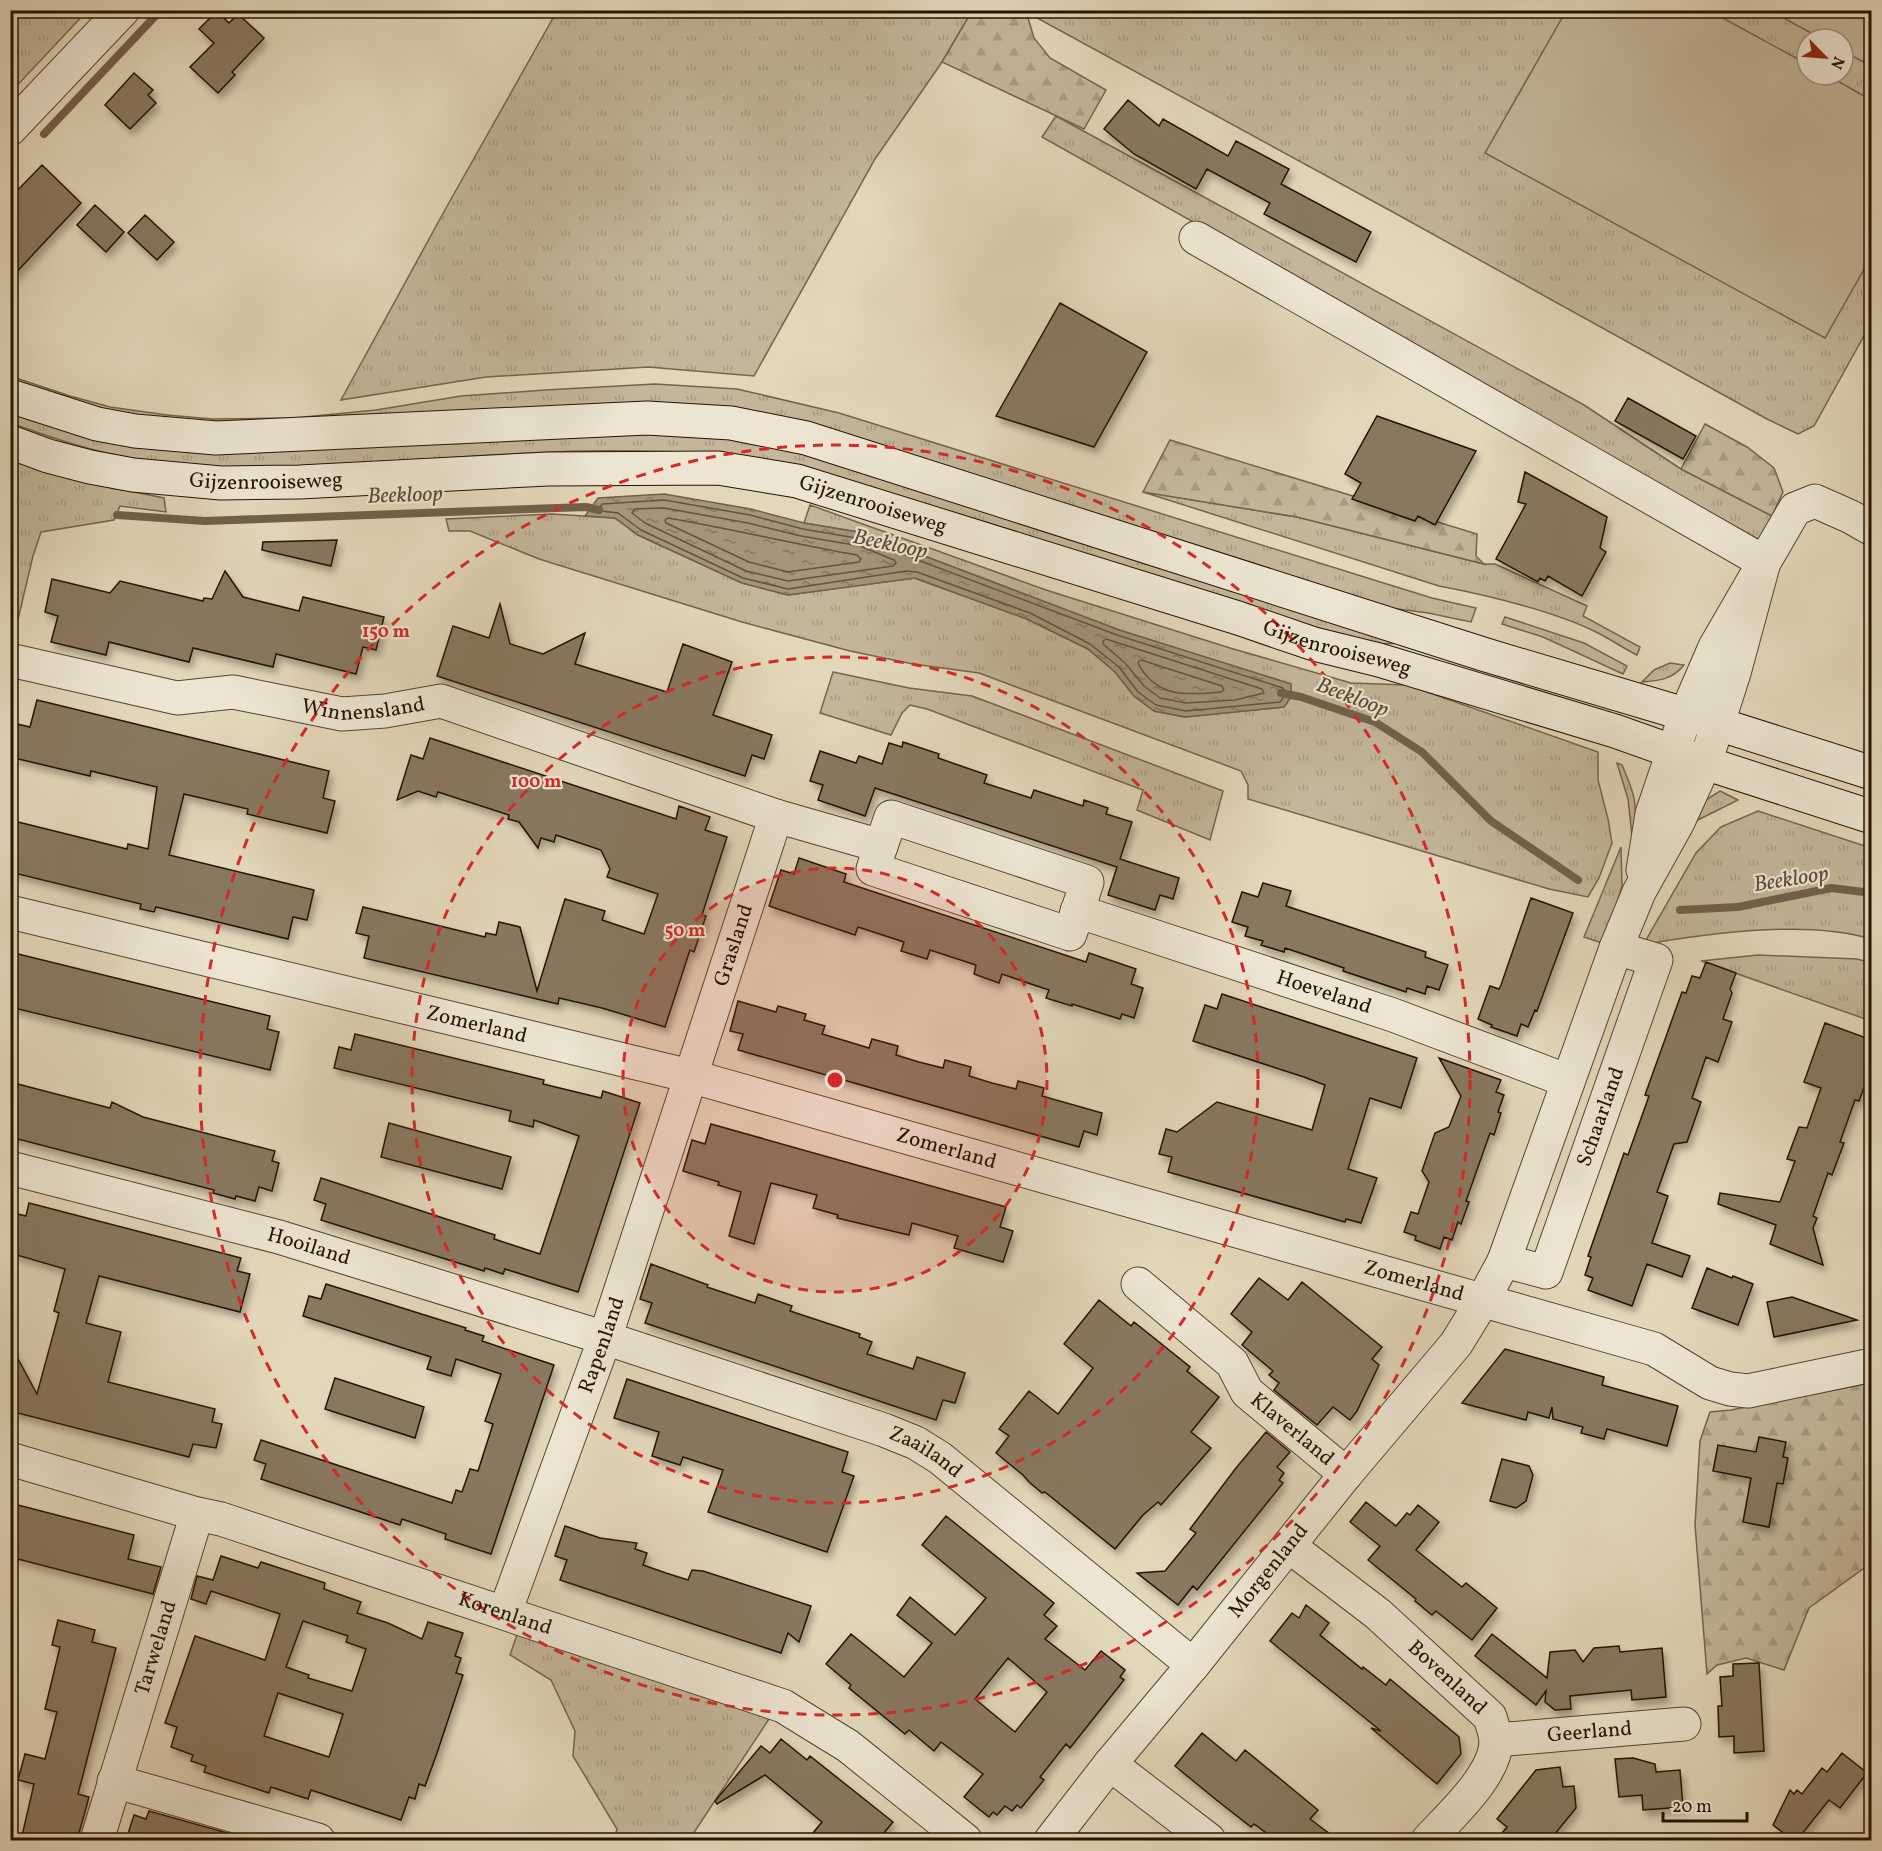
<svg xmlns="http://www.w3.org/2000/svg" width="1882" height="1851" font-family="Vollkorn,serif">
<defs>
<pattern id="grass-tufts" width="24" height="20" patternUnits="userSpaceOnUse" patternTransform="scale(1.5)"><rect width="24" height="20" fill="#c3b69a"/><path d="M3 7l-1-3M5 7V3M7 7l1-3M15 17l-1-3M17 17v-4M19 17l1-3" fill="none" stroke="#a79b83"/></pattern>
<pattern id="forest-firs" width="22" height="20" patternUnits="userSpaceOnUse" patternTransform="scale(1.5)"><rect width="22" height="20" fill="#c3b69a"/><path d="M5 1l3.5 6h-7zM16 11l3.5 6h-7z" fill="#a79b83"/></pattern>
<pattern id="water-ripples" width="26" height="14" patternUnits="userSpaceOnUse" patternTransform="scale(1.5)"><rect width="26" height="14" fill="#a3947b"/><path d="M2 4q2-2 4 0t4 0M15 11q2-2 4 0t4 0" fill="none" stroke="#857762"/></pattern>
<filter id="shadow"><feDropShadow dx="3.5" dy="6" stdDeviation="3" flood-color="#0004"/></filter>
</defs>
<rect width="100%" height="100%" fill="#e3d7ba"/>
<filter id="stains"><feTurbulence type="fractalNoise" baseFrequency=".00333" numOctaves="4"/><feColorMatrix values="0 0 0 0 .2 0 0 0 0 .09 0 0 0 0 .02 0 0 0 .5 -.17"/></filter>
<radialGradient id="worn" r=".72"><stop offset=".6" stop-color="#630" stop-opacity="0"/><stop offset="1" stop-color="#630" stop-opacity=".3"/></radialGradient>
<path fill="url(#grass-tufts)" stroke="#74644d" stroke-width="1.5" fill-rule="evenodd" d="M11,10L87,11L11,92L10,11Z
M1042,10L1871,11V323L1814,426L1798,434L1767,419L1391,211L1037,18ZM1807,39H1843V75H1807Z
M557,11H972L942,62L875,159L754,376L648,367L486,377L341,400L446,208Z
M1056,116L1584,405L1681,469L1772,516L1761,541L1042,137Z
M10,376L70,396L110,407L167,415L213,419L294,418L376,410L461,396L545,390L655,384L737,389L839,413L1390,585L1432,598L1476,608L1471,622L1428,613L1383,607L796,425L292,427L146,423L11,385Z
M10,406L57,423L647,428L802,447L1412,642L1356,646L731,454C671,451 610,449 549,452C484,455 419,460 354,463C282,468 209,471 137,459C93,452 52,438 11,423Z
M10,459L94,484L164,498L166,512L120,506L114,520L41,532L33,556L11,649Z
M1143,492L1297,517L1484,564H1495L1587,606L1583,616L1640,647L1637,655C1623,648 1610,639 1596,632C1553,611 1487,595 1439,586Z
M810,505L1046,590L1230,648L1351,683L1407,685L1598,752V780L1608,819L1612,843L1599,878L1588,897L1549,889L1248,799V785L1241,771L979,673L913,664L850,651L742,622L539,559L470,531H449L446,519L552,514L615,518L638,535L742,583L788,595L914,578L1027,619L1088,649L1115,672L1134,696L1154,711L1185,717L1284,707L1291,697V684L1119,630L864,533L804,523Z
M1505,617L1584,643L1627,666L1623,674L1543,637L1502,624Z
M1670,663L1684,665C1673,679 1659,681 1642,682L1654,670Z
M833,672L909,688L972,696L1223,791L1210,840L1137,810L1143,790L927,709L910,705L902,713L891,735L820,713Z
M1617,763L1622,765C1635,795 1638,803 1633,836H1632L1628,799Z
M1720,791L1738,800L1696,821V806Z
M1758,811L1871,848V939C1809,920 1717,932 1653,943L1646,940L1696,853L1721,827Z
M1621,847L1622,886L1605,944L1584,937Z
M1758,955L1857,959L1871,963V1021L1701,961Z
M518,1632L773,1713L689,1840H614L617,1829L573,1756L575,1731L551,1680L510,1655Z"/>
<path fill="url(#forest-firs)" stroke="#74644d" stroke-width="1.5" d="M972,11H1032L1028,18L1034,38L1050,58L1106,90L1084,129L942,62Z
M1705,424L1747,447L1774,468L1783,492L1772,516L1681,469Z
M1170,440L1477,534L1476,556L1484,564L1297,517L1143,492Z
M1871,1383V1563L1809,1608L1784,1670L1746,1658L1717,1665L1707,1674L1695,1525L1700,1441L1710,1412L1731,1410Z"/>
<path fill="#c3b69a" stroke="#74644d" stroke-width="1.5" d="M1566,11H1710L1807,64V75H1827L1871,100V257L1825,338L1485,153Z
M1771,11H1871V66L1843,51V39H1822Z"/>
<path fill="url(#water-ripples)" stroke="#71604a" stroke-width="1.5" d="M664,494L751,509L804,523L864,533L1119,630L1291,684V697L1284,707L1185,717L1154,711L1134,696L1115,672L1088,649L1027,619L915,578L788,595L742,583L638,535L615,518L585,516L598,498Z"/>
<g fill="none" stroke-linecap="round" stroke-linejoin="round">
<path stroke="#64533e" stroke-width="1.5" d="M664,500L750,515L803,529L862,539L1117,635L1283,688L1285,695L1280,702L1186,711L1156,705L1138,692L1119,667L1090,644L1030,613L917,572L906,571L788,589L743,578L641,530L618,513L601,511L599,509L602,504Z
M664,508L748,523L801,536L860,546L894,560L896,563L893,566L788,581L746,571L645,523L632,513L635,509Z
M668,518C732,529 794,544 857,555L861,559L859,562L788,572L749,562L666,523L665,520Z
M1106,639L1262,689L1264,693L1235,700L1186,703L1160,698L1144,686L1125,663L1103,644V641Z
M1141,660L1222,686L1224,690L1221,692C1192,694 1165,699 1145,674C1142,670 1139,667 1138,662Z"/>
<path stroke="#71604a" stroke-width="8" d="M44,134L161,10
M117,515L205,521L586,507L599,510
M1281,693L1301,697L1375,722L1422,752L1491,821L1578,880
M1680,910L1738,907L1831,888L1872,893"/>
</g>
<path fill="#887861" stroke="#261200" stroke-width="1.5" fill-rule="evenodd" filter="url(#shadow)" d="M217,11L229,23L238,14L264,38L232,72L235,75L218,93L190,67L214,43L199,29Z
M134,73L153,90L148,95L156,103L130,129L105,105Z
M1128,100L1159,126L1163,119L1228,156L1236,141L1289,169L1281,184L1371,232L1356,262L1264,214L1270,203L1207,169L1196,189L1134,154L1104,129Z
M42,165L81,203L10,279V198Z
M95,205L124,232L106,252L77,225Z
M145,215L174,242L157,260L128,233Z
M1060,303L1147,352L1094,447L996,416Z
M1628,398L1696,436L1683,459L1615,421Z
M1377,416L1476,451L1435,525L1418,516L1415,521L1352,499L1361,483L1345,474Z
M1525,472L1607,517L1600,548L1606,552L1582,596L1548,576L1545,581L1540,578L1538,582L1496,559L1526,504L1518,502Z
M337,540L331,566L262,550L263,542Z
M225,571L243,597L299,611L303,597L384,617L376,650L363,647L356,674L276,654L273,667L193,648L189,662L109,642L106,655L51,642L58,616L45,612L52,579L110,593L120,581L203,601L204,598L212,599Z
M500,604L510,644L543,654L585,633L575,664L667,692L683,644L732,662L713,715L772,735L764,759L752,755L745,776L437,676L453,626L489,638Z
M37,700L329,771L323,798L335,801L327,833L247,814L248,809L184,794L169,855L314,890L307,920L293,917L288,939L156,907L154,912L140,909L141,904L10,872V820L127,849L128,844L148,849L157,787L91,771L90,776L10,757L17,724L30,727Z
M430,738L676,819L679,806L710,817L705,830L727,837L702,915L706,916L694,952L690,950L688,956L665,1027L602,1008L559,998L558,1004L364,958L369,936L356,933L363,907L485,937L486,933L496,935L499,922L520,927L537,991L565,899L605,911L602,920L644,934L658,894L607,877L610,869L601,850L556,835L554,842L541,838L538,848L519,822L508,819L509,815L438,792L436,797L418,791L397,800L411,755L423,759Z
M903,742L939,754L938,758L987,775L984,783L1031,798L1034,790L1083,806L1084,800L1108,808L1106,814L1132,822L1120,859L1179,878L1173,899L1160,895L1155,910L1108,895L1117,867L875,788L865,816L818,800L823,785L810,781L820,751L856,763L859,756L882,764L889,743L902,747Z
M799,858L846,874L844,882L1086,962L1089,953L1136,969L1131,984L1143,988L1134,1018L1122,1014L1120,1019L1072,1004V1006L1046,998L1049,990L1025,982L1002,974L999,983L974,974L976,965L930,950L927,959L901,951L904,942L858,927L855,935L769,906L781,870L794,874Z
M1263,883L1291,891L1286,906L1426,952L1425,957L1448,965L1439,990L1427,986L1425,994L1407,988L1406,992L1343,971L1344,968L1306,955L1285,948L1284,952L1261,945L1263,941L1245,936L1248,927L1232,922L1242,892L1258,897Z
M1531,898L1573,913L1537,1011L1535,1010L1528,1027L1521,1024L1517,1036L1491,1027L1492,1025L1478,1019L1490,986L1499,989L1501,985Z
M10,952L270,1016L267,1029L279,1032L270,1070L10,1007Z
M1706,962L1736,973L1730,989L1732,993L1723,1019L1732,1022L1718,1062L1706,1057L1692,1098L1701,1102L1687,1142L1674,1144L1657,1192L1668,1196L1652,1243L1690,1256L1682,1277L1647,1264L1632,1306L1588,1290L1593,1278L1585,1275L1591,1257L1588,1256L1624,1153L1628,1155L1649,1096L1645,1095L1682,992L1686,993L1692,976L1700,978Z
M1222,994L1417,1058L1401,1108L1370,1098L1348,1169L1377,1178L1361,1223L1346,1219L1345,1222L1168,1172L1172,1157L1159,1154L1166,1129L1177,1132L1217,1102L1312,1130L1325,1085L1304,1077L1193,1041L1205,1005L1217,1009Z
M738,1001L776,1012L778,1006L806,1014L804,1020L825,1026L822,1034L846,1041L869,1048L872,1039L898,1046L896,1055L919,1062L943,1068L945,1060L971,1067L969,1076L992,1083L1016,1089L1018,1081L1044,1088L1042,1096L1102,1113L1097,1135L1084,1131L1079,1147L738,1050L743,1034L730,1031Z
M1825,1023L1872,1040V1066L1859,1101L1855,1100L1840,1142L1844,1143L1832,1175L1828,1173L1813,1216L1817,1218L1813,1228L1823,1265L1770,1244L1776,1225L1718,1204L1720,1193L1780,1202L1795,1161L1787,1159L1799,1127L1807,1128L1821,1088L1804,1082Z
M355,1034L544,1080L543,1084L601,1098L603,1091L640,1103L578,1292L505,1269L503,1274L485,1268L484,1271L321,1220L326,1204L314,1200L321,1178L495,1235L494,1239L540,1254L579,1136L534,1120L533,1127L509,1121L511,1111L334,1068L339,1047L351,1050Z
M1439,1058L1501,1080L1496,1092L1504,1095L1498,1112L1501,1113L1494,1135L1490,1133L1466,1201L1469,1202L1461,1224L1458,1222L1452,1240L1444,1237L1440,1249L1415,1240L1416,1236L1404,1232L1411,1212L1418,1214L1429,1182L1422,1171L1435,1133L1449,1127L1461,1096Z
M10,1082L110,1108L112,1102L143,1117L275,1151L272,1161L279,1163L272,1191L259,1187L255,1201L236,1196L235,1199L213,1193L214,1190L10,1137Z
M389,1123L511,1157L502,1189L381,1157Z
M711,1124L1006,1207L1000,1227L1013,1231L1003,1262L954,1248L958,1236L912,1223L909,1235L837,1218L838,1215L813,1208L817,1195L771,1183L754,1244L729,1236L741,1192L718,1185L719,1182L683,1171L692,1140L705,1144Z
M29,1203L241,1258L237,1271L250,1274L240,1312L99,1276L86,1323L121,1332L108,1382L215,1409L212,1422L222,1424L216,1448L193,1444L189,1457L10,1411V1344L37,1394L59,1313L54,1311L65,1269L10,1253V1212L26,1216Z
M651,1264L708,1285L707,1287L755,1303L758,1294L792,1306L790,1311L860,1334L859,1337L872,1342L867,1354L913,1369L917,1357L965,1373L955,1403L943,1400L936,1420L645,1323L652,1303L640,1299Z
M1707,1268L1732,1278L1733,1276L1753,1284L1738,1325L1692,1308Z
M1259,1278L1288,1300L1302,1282L1382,1347L1372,1359L1379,1365L1357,1411L1350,1420L1333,1407L1317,1425L1274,1390L1279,1383L1269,1375L1273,1371L1242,1345L1252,1332L1231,1314Z
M326,1284L466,1328L465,1330L484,1336L482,1341L554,1365L491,1554L445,1539L446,1534L402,1519L400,1525L261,1479L266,1464L254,1460L261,1440L452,1503L456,1490L462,1492L470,1469L478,1471L493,1424L485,1421L501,1374L456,1359L451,1376L427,1369L431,1357L303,1316L309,1296L321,1299Z
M1792,1297L1857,1320L1774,1337L1767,1302Z
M1099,1300L1131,1326L1134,1322L1169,1350L1190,1367L1187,1371L1219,1397L1191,1432L1211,1448L1161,1505L1158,1502L1143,1515L1115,1549L1045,1492L1042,1493L1029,1482L1023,1475L996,1453L1009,1436L999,1429L1029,1391L1058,1414L1093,1368L1064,1344Z
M1505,1349L1604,1377L1602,1385L1678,1406L1667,1446L1607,1429L1604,1439L1581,1433L1583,1427L1553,1419L1552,1407L1549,1418L1528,1412L1526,1420L1462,1403Z
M335,1378L424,1407L415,1438L325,1409Z
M627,1379L848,1452L842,1472L854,1476L827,1552L708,1512L723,1470L683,1457L680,1465L652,1456L659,1432L614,1418Z
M1266,1432L1290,1452L1277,1467L1284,1473L1279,1480L1283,1483L1197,1590L1193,1586L1178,1605L1137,1573L1165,1571L1196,1533L1190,1529L1236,1468Z
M1759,1437L1786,1442L1783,1457L1788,1458L1783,1484L1777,1483L1769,1527L1743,1522L1751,1478L1713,1471L1718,1445L1756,1452Z
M1502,1459L1529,1466L1533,1475L1526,1501L1516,1508L1490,1501Z
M1366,1502L1396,1526L1407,1513L1410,1515L1418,1505L1439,1522L1416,1550L1462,1587L1466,1583L1497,1608L1472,1640L1436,1611L1432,1615L1415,1601L1416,1599L1368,1560L1380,1546L1350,1522Z
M10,1503L134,1535L128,1559L161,1567L153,1594L10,1557Z
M946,1516L1054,1603L1044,1615L1057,1626L1045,1639L1085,1670L1101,1651L1125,1670L1120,1677L1124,1680L1070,1748L1066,1744L1040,1777L1044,1780L1021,1808L1017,1805L1012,1811L1005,1806L997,1815L993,1812L989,1817L964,1797L983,1774L941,1742L934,1751L909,1730L905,1734L849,1688L851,1685L826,1664L851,1634L904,1677L932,1643L897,1615L910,1597L955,1635L986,1598L922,1545ZM1008,1658L1047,1692L1015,1732L975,1699Z
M565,1526L600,1538L637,1543L635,1549L647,1553L643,1565L666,1573L688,1580L692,1570L703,1571L811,1606L799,1642L788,1633L781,1653L560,1580L567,1560L555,1556Z
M221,1556L258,1568L261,1562L325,1583L324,1589L361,1602L357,1613L388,1623L422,1639L428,1622L463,1633L455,1656L461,1658L456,1673L463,1675L437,1753L425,1786L419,1784L415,1799L409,1797L401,1820L311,1790L308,1799L271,1787L269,1793L204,1772L206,1766L191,1761L193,1755L171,1747L177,1727L165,1723L195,1636L265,1660L280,1614L211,1591L206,1604L191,1599L197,1576L213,1580ZM303,1621L348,1636L346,1642L366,1649L352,1691L308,1678L309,1675L286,1667ZM278,1693L343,1714L329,1757L264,1736Z
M1306,1605L1329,1623L1320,1635L1362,1669L1363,1667L1386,1685L1390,1679L1459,1737L1461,1754L1437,1784L1371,1728L1381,1731L1270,1641L1292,1613L1299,1618Z
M58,1620L95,1630L92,1642L116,1648L78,1794L89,1797L77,1840H21L34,1784L18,1780L25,1754L45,1759L57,1712L45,1709L60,1647L52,1645Z
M1492,1634L1547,1678L1550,1652L1575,1650L1583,1662L1594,1648L1619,1646L1620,1652L1662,1648L1666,1697L1632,1700L1631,1690L1570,1696L1571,1709L1555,1710L1545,1702L1546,1691L1536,1705L1475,1656Z
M1759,1663L1764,1751L1734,1753V1736L1719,1737L1718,1706H1722L1720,1677L1733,1676V1664Z
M1202,1733L1236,1761L1245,1750L1318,1810L1310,1819L1338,1840H1276L1254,1824L1251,1827L1214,1798L1175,1766Z
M781,1739L807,1760L810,1756L893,1822L878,1840H807L822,1822L765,1775L717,1804L715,1801L761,1746L770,1753Z
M1842,1753L1867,1773L1840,1808L1829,1800L1797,1840H1793L1773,1825L1790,1790L1794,1794L1797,1790L1802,1794L1822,1768L1827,1772Z
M1633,1758L1655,1764L1656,1772L1680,1770L1683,1807L1643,1810L1642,1795L1619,1797L1615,1759Z
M1560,1767L1563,1787L1574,1786L1576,1808L1550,1840H1496L1507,1827L1497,1819L1536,1770Z
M149,1811L238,1836L237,1840H126L134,1815L146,1819Z"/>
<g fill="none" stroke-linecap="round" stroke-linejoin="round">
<g stroke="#55432e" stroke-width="35">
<g id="street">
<path d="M10,129L123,10"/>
<path d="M1196,238L1764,562"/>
<path id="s1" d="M10,660L177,698L233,692L342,714L385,711L441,701L776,816L881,846"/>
<path d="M891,817L1087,882L1070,934L873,869Z"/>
<path d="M1643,870L1652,814L1686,714L1715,647L1795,509L1815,501L1851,517L1872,529"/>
<path id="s2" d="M1077,911L1393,1015L1568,1081"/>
<path id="s3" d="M10,912L690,1076L1654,1349L1710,1383L1730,1389L1748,1391L1872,1365"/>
<path id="s4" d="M10,1168L279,1237L605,1338L884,1430L916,1443L940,1458L1193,1665"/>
<path id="s5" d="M1504,1261L1546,1272L1656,960L1616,948"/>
<path id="s6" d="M1138,1284L1232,1363L1247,1392L1346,1474"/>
<path id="s7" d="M10,1459L197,1514L221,1519L783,1706L848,1746L965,1840"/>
<path id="s8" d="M1289,1546L1378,1614L1490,1717C1492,1724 1495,1732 1496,1740C1497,1774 1450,1816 1428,1840"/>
<path id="s9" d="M505,1612L605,1338L776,816"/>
<path id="s10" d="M1496,1740L1684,1724"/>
<path d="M1110,1764L1209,1840"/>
<path d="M114,1781L318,1840"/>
<path id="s11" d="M97,1840L197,1514"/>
<path id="s12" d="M1051,1840L1110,1764L1193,1665L1346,1474L1456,1344L1483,1300L1504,1261L1616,948L1639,892L1678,822L1705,763L1734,673L1764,562"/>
</g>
</g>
<g stroke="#261200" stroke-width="35">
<g id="secondary">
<path d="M10,396L97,424L135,431L216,438L647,418L731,423L806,438L1486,655L1718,724L1872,773"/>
<path id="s13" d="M10,442L48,456L90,467L133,475L221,483L300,482L548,469L718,468L797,481L1238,618L1314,644L1379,660L1615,731L1705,763L1872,817"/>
</g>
</g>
<use href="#street" stroke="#ede5d2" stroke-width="33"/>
<use href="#secondary" stroke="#ede5d2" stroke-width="33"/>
</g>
<circle cx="835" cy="1080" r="212" fill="#d62828" fill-opacity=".12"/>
<g fill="none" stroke="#d62828" stroke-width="3" stroke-dasharray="10 8">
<circle cx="835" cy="1080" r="212"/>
<circle cx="835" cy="1080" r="423"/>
<circle cx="835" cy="1080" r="635"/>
</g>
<g text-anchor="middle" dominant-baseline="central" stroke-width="4.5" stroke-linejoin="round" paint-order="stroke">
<g font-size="21" fill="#261200" stroke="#ede5d2">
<text stroke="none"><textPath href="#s13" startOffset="261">Gijzenrooiseweg</textPath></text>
<text stroke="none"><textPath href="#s13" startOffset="873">Gijzenrooiseweg</textPath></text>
<text stroke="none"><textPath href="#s13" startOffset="1359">Gijzenrooiseweg</textPath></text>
<text stroke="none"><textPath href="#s1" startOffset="360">Winnensland</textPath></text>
<text stroke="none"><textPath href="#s9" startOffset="705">Grasland</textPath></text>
<text stroke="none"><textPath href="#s2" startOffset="260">Hoeveland</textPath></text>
<text stroke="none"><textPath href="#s3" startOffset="480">Zomerland</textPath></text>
<text stroke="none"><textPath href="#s5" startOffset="208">Schaarland</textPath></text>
<text stroke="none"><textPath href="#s3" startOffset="966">Zomerland</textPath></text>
<text stroke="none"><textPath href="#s4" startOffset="309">Hooiland</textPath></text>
<text stroke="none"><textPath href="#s3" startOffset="1452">Zomerland</textPath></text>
<text stroke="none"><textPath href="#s9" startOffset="284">Rapenland</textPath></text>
<text stroke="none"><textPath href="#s6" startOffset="214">Klaverland</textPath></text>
<text stroke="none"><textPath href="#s4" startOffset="960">Zaailand</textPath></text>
<text stroke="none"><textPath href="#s12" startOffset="346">Morgenland</textPath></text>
<text stroke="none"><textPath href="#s7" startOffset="519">Korenland</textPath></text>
<text stroke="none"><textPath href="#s11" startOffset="201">Tarweland</textPath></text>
<text stroke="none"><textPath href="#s8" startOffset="206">Bovenland</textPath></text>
<text stroke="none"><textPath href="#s10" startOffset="94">Geerland</textPath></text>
</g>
<g font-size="22" font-style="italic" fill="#5e4c37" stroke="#ede5d2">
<text transform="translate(405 496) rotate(-2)">Beekloop</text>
<text transform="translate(890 545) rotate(12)">Beekloop</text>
<text transform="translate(1352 698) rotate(21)">Beekloop</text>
<text transform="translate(1791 880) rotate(-9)">Beekloop</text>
</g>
</g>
<circle cx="835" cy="1080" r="9" fill="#d62828" stroke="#ede5d2" stroke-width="3"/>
<g font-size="18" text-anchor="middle" font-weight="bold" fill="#d62828" stroke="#ede5d2" stroke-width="4.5" stroke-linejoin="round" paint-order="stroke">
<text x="386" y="637">150 m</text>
<text x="536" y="787">100 m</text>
<text x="685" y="936">50 m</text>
</g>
<rect width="1882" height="1851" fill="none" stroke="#e3d7ba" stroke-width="36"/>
<rect x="12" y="12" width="1858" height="1827" fill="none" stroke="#261200" stroke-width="3"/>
<rect x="18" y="18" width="1846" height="1815" fill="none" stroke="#261200" stroke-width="1.5"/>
<g transform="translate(1825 57) rotate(115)"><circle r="28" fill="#ede5d2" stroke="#9d917e" stroke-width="1.5"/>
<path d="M0-4.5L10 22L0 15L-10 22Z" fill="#8f2418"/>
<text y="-9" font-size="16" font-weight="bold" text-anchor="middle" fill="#261200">N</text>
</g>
<path d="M1663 1812v9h84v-9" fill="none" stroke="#261200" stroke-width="3"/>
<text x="1672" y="1812" font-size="18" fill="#261200" stroke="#ede5d2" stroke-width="4.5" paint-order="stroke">20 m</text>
<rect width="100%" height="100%" filter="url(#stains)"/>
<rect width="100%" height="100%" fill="url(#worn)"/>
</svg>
